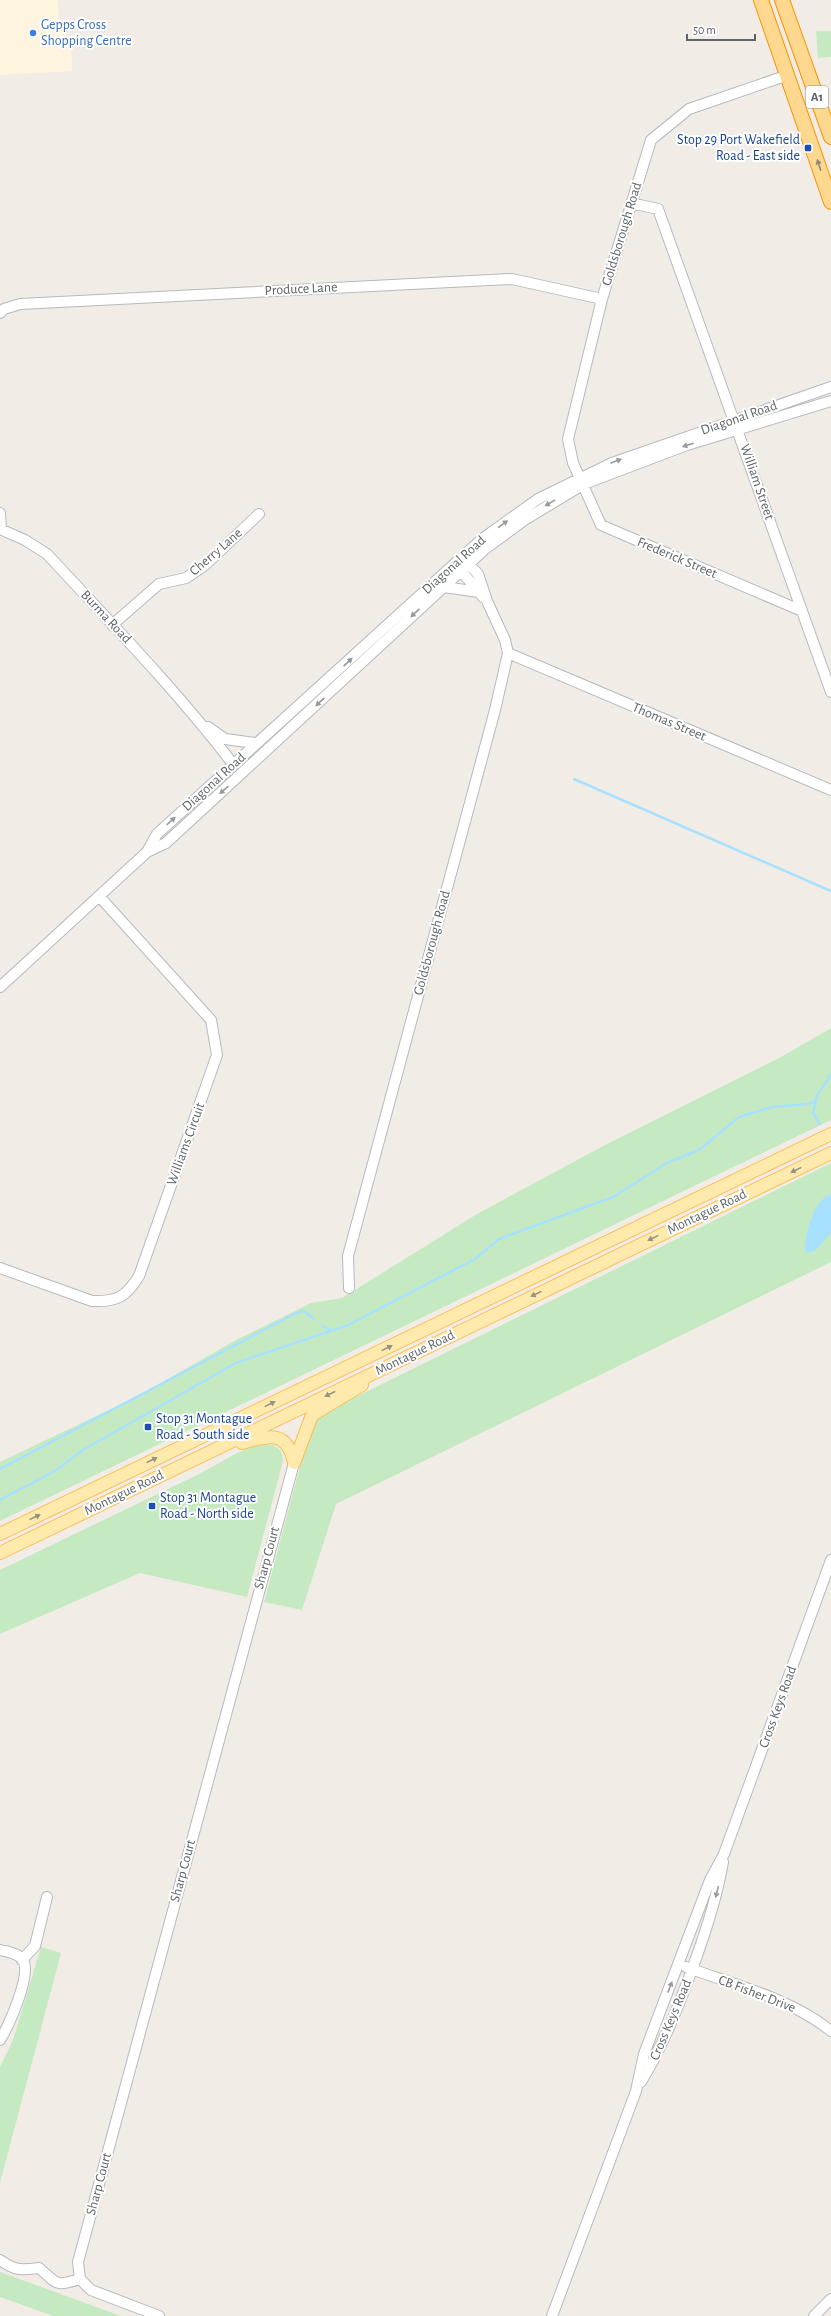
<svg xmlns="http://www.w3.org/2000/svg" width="831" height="2316" font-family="'Alegreya Sans',sans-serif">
<rect width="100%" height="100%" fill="#f1ede6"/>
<path fill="#fff4dd" d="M0,0H58L59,24L71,42L72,71L0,75Z"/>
<path fill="#c5eac1" d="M816,31H831V57L818,58Z
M831,1028V1120L0,1521V1462L140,1395L234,1341L311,1303L342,1298L477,1214L605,1145L781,1057Z
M831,1163V1262L336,1504L302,1610L264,1602L311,1425L315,1417Z
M261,1444C274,1444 283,1447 283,1461L247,1597L140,1573L0,1634V1570L199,1474L239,1452Z
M41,1947L61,1953L0,2183V2067L13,2040Z
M0,2272L121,2316H53L0,2297Z"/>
<path fill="#a8e1ff" d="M831,1194V1233C823,1240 817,1255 805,1252C805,1234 813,1200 831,1194Z"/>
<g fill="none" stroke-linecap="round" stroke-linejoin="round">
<path stroke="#a8e1ff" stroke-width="2.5" d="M574,779L831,891
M820,1124L813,1113L817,1095L831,1075
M323,1326L331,1331
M0,1469L296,1313L304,1311L314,1319
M0,1500L55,1471L83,1450L236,1363L348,1325L475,1259L499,1239L613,1197L667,1163L699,1150L739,1117L772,1107L808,1104L816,1101"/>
<g stroke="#b6b9be" stroke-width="12">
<path id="minor" d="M788,75L689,109L651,140L602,299L568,439L573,463L601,525L802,611
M631,203L658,209L831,692
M0,313L4,309L20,304L512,279L602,299
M0,513L1,529
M0,529L25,540L47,554C111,623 176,690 233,764
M457,566L483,597
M444,587L479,592
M112,625L159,584L186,578L205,565L259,514
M508,653L831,790
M208,727L225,739L255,743
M147,852L157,834L482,539L538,499L612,463L831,387
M0,987L147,852L166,843L461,571L485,549L526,519L584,484L687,445L831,401
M0,1268L92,1301C117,1302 126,1297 139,1276L217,1055L211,1020L99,896
M349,1288L348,1256L495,710L508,653L505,640L487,601L478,574L465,560
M0,1950C8,1952 18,1953 23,1960C32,1975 8,2027 0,2040
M22,1960L35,1946L47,1897
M686,1967C734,1985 790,1998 831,2031
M641,2082C664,2044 679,2005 694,1964C706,1931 717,1897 723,1862
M0,2260C16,2271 20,2270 39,2268C58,2284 54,2287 80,2279
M159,2316L91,2290L80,2279L78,2262L294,1463
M552,2316L636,2091L644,2054L710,1880L724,1854L831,1560
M814,2316L831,2299"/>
</g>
<g stroke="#fbbd55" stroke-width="14">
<path id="major" d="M242,1443C268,1436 287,1429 294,1463
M294,1463L312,1415L362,1385
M0,1534L831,1134
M0,1553L831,1153"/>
</g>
<g stroke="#f79300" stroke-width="16">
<path id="highway" d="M761,0L831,202
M782,0L831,137"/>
</g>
<use href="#minor" stroke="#fff" stroke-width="10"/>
<use href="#major" stroke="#ffeaad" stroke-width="12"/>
<use href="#highway" stroke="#ffd88f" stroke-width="14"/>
</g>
<defs><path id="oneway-solid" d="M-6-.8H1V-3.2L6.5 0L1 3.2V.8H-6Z"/></defs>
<use fill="#8e8674" href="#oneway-solid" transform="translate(819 165) rotate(-108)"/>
<g fill="#969a9d">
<use href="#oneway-solid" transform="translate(688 445) rotate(162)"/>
<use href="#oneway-solid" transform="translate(616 461) rotate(-21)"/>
<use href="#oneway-solid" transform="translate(550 503) rotate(149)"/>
<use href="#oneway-solid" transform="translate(503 524) rotate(-36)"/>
<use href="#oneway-solid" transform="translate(415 613) rotate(137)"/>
<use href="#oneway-solid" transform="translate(348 662) rotate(-43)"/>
<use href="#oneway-solid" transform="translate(320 702) rotate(137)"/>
<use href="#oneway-solid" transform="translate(224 790) rotate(138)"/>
<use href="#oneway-solid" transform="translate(171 821) rotate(-42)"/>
<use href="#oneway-solid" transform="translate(717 1892) rotate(104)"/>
<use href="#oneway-solid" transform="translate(670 1987) rotate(-69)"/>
</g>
<g fill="#969280">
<use href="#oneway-solid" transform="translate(796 1170) rotate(154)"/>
<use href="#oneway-solid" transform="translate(653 1238) rotate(154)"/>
<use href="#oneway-solid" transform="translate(536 1294) rotate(154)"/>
<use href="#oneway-solid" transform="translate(387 1348) rotate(-26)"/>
<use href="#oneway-solid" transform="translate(330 1394) rotate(154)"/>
<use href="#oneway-solid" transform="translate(270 1404) rotate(-26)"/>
<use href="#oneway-solid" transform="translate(152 1460) rotate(-26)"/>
<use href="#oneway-solid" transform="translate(35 1517) rotate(-26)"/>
</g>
<circle fill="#3f7fe0" stroke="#fff" stroke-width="1.5" cx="33" cy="33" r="4"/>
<g fill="#1a4fb4" stroke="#fff" stroke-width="1.5">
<rect x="804" y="144" width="8" height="8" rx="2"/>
<rect x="144" y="1423" width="8" height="8" rx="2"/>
<rect x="148" y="1502" width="8" height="8" rx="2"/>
</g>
<g text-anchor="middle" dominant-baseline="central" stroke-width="4" stroke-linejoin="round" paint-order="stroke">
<rect fill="#fff" stroke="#8e9295" stroke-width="1" x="806" y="86" width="22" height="22" rx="3"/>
<g font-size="13" font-weight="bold" fill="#5d6368">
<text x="817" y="97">A1</text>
</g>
<g font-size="14" fill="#366cbe" stroke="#fff" text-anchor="start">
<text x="41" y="25">Gepps Cross<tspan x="41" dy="16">Shopping Centre</tspan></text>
</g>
<g font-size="14" fill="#164399" stroke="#fff" text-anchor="start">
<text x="800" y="140" text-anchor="end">Stop 29 Port Wakefield<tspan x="800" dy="16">Road - East side</tspan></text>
<text x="156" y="1419">Stop 31 Montague<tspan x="156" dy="16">Road - South side</tspan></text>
<text x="160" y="1498">Stop 31 Montague<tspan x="160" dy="16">Road - North side</tspan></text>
</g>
<g font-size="14" fill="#5d6368" stroke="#fff">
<text transform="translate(622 234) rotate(-73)">Goldsborough Road</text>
<text transform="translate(301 289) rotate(-3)">Produce Lane</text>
<text transform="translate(739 418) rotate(-19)">Diagonal Road</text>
<text transform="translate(757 482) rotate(71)">William Street</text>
<text transform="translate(216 552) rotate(-41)">Cherry Lane</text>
<text transform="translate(677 558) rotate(23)">Frederick Street</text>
<text transform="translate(454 565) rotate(-42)">Diagonal Road</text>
<text transform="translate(106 617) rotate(47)">Burma Road</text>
<text transform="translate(669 722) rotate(23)">Thomas Street</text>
<text transform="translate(214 782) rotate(-42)">Diagonal Road</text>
<text transform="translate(432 943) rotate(-75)">Goldsborough Road</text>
<text transform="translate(186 1144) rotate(-70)">Williams Circuit</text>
<text transform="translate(707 1212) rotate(-26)">Montague Road</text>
<text transform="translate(415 1353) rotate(-26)">Montague Road</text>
<text transform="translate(124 1493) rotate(-26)">Montague Road</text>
<text transform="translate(267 1558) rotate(-75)">Sharp Court</text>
<text transform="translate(778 1707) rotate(-70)">Cross Keys Road</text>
<text transform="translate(183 1871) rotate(-75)">Sharp Court</text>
<text transform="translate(757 1994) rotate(21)">CB Fisher Drive</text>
<text transform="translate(671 2020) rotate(-67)">Cross Keys Road</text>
<text transform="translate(99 2184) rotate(-75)">Sharp Court</text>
</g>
</g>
<path d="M687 34v6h68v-6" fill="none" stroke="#5d6368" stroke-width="2"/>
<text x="693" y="34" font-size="12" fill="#5d6368" stroke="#ffffff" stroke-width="3" paint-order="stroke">50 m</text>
</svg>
